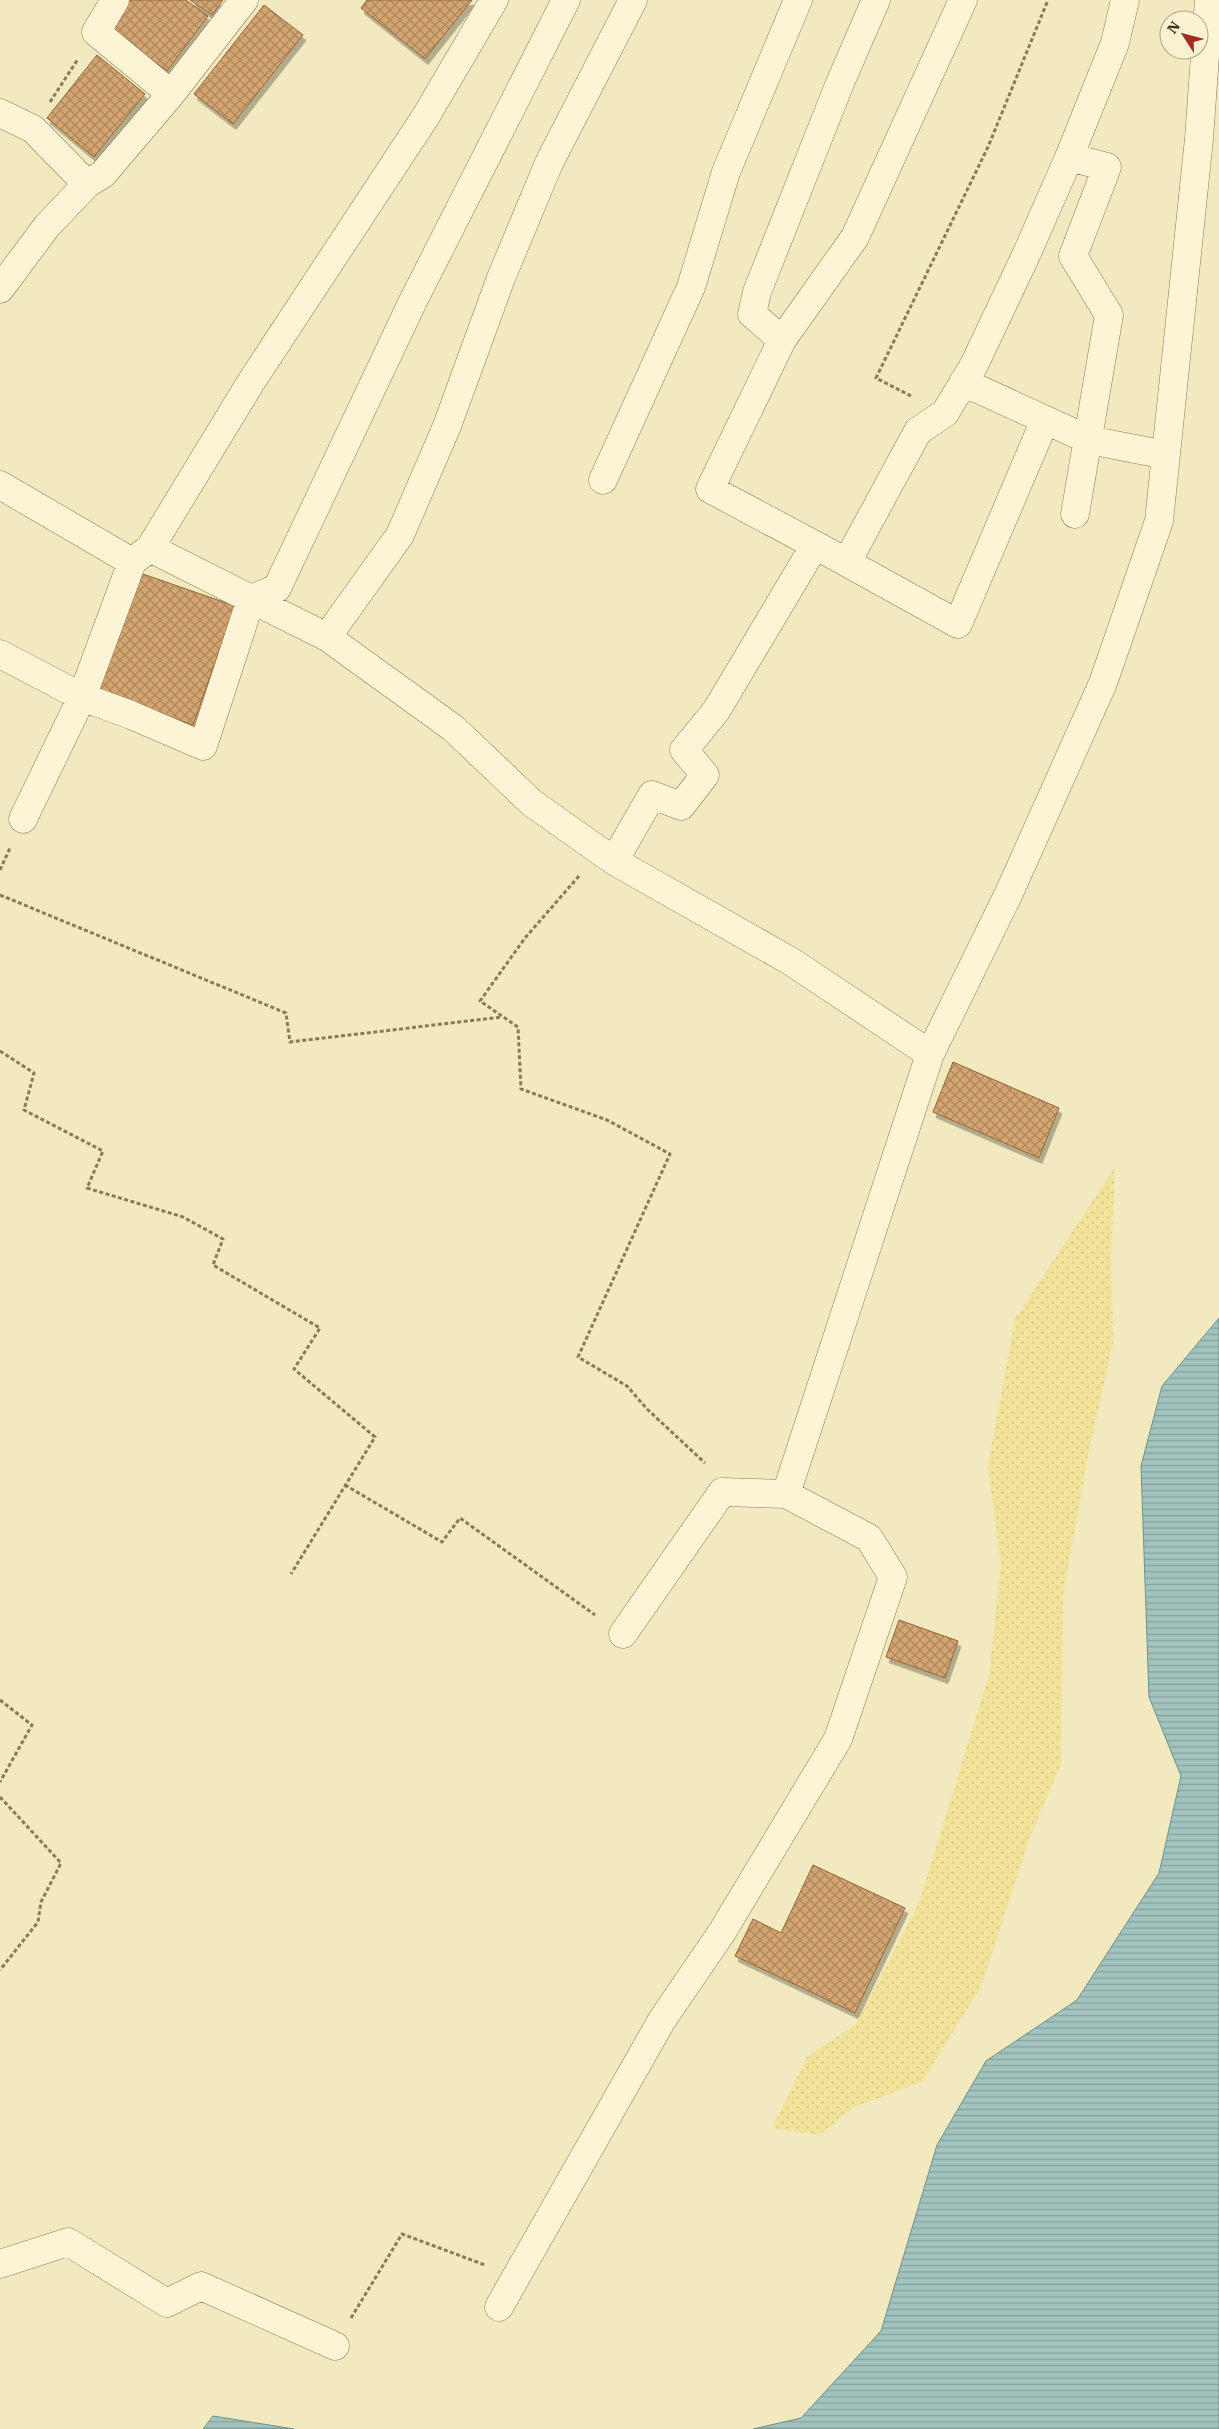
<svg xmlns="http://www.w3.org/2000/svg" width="1219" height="2429" font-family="'IBM Plex Serif',serif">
<defs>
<pattern id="sand-dots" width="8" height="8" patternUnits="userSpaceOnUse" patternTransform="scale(1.25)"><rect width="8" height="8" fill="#f1e39a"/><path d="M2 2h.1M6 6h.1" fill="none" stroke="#d0c384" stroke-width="1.8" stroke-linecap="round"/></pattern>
<pattern id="water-rules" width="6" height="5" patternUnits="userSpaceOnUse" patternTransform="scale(1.25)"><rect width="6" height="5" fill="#a3c4be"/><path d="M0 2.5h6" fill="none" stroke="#86a09a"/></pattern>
<pattern id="building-cross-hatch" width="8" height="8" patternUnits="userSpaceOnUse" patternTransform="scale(1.25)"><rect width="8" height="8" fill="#d4a571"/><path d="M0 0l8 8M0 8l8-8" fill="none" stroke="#ad875c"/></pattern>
<filter id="shadow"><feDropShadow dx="3" dy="5.5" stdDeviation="0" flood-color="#0004"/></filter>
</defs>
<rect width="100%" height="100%" fill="#f2e9bf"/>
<path fill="url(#sand-dots)" d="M1115,1167L1111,1257L1113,1344L1089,1450L1063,1595L1061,1764L1030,1837L981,1987L922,2082L854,2107L819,2135L772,2128L807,2057L856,2024L919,1903L989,1675L1001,1565L988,1466L1015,1319Z"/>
<path fill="url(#water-rules)" stroke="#69938d" d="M1219,1318V2429H753L801,2418L881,2331L937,2145L986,2061L1077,2000L1159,1873L1181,1776L1149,1697L1141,1466L1162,1386Z
M213,2416L294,2429H203Z"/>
<path fill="url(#building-cross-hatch)" stroke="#8f6439" filter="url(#shadow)" d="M130,0H186L208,16L167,71L109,28Z
M190,0H223L212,15Z
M367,0H472L425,59L361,8Z
M264,5L303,35L233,124L194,94Z
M97,55L145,94L94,157L47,118Z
M140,573L235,606L193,725L98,692Z
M953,1062L1059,1108L1039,1158L933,1112Z
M899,1620L958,1641L945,1678L886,1657Z
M813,1865L905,1908L855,2013L735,1956L753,1919L781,1933Z"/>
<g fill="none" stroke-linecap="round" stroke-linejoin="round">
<g stroke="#8d7956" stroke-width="29">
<path id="street" d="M115,0L96,32L171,94
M0,113L33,129L87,184
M1069,157L1107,167L1073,256L1109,315L1075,514
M0,289L47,226L87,184L103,174L171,94L244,0
M782,340L752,314L757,292L840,83L876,0
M963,382L1089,440L1166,455
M603,480L691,287L726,172L798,0
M0,485L132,562
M815,545L710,489L782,340L855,237L963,0
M150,548L251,382L426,116L494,0
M847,562L918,431L945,413L974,365L1027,253L1070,155L1115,43L1125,0
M327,637L400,535L447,426L501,278L549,163L633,0
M0,654L82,697L131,715L203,746L251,599L327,637L453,728L532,803L614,861L792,962L930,1054
M23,819L82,697L132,562L150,548L251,599L277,588L413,301L566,0
M614,861L652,795L681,806L705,775L684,750L716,711L815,545L958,624L1045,420
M623,1634L722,1492L786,1494
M0,2264L68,2242L167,2303L201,2286L335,2346
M499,2307L662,2020L722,1932L838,1739L893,1577L869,1538L786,1494L930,1054L1009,893L1103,683L1159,521L1199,139L1209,0"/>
</g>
<path stroke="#8d7956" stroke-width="3" stroke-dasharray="4 2.5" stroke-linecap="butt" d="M50,102L78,59
M911,396L876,378L988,147L1048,0
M0,870L10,848
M579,876L525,938L480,1001L518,1027L521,1089L607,1120L670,1154L578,1357L627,1386L647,1409L705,1463
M0,895L286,1013L290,1042L502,1017
M0,1051L34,1073L24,1110L103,1151L87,1188L183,1217L223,1239L213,1265L320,1328L294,1369L375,1437L291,1574
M345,1485L442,1542L460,1518L595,1615
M0,1700L32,1725L0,1782
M0,1797L61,1863L41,1902L38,1922L0,1970
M351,2318L402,2234L485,2265"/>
<use href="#street" stroke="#fcf4d4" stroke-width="28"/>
</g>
<g transform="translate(1184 35) rotate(306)"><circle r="24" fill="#f9f1d0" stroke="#ada388"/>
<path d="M0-4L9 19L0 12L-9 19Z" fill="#a22c1f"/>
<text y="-8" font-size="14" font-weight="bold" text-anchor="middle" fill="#3b2e1c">N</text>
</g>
</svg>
